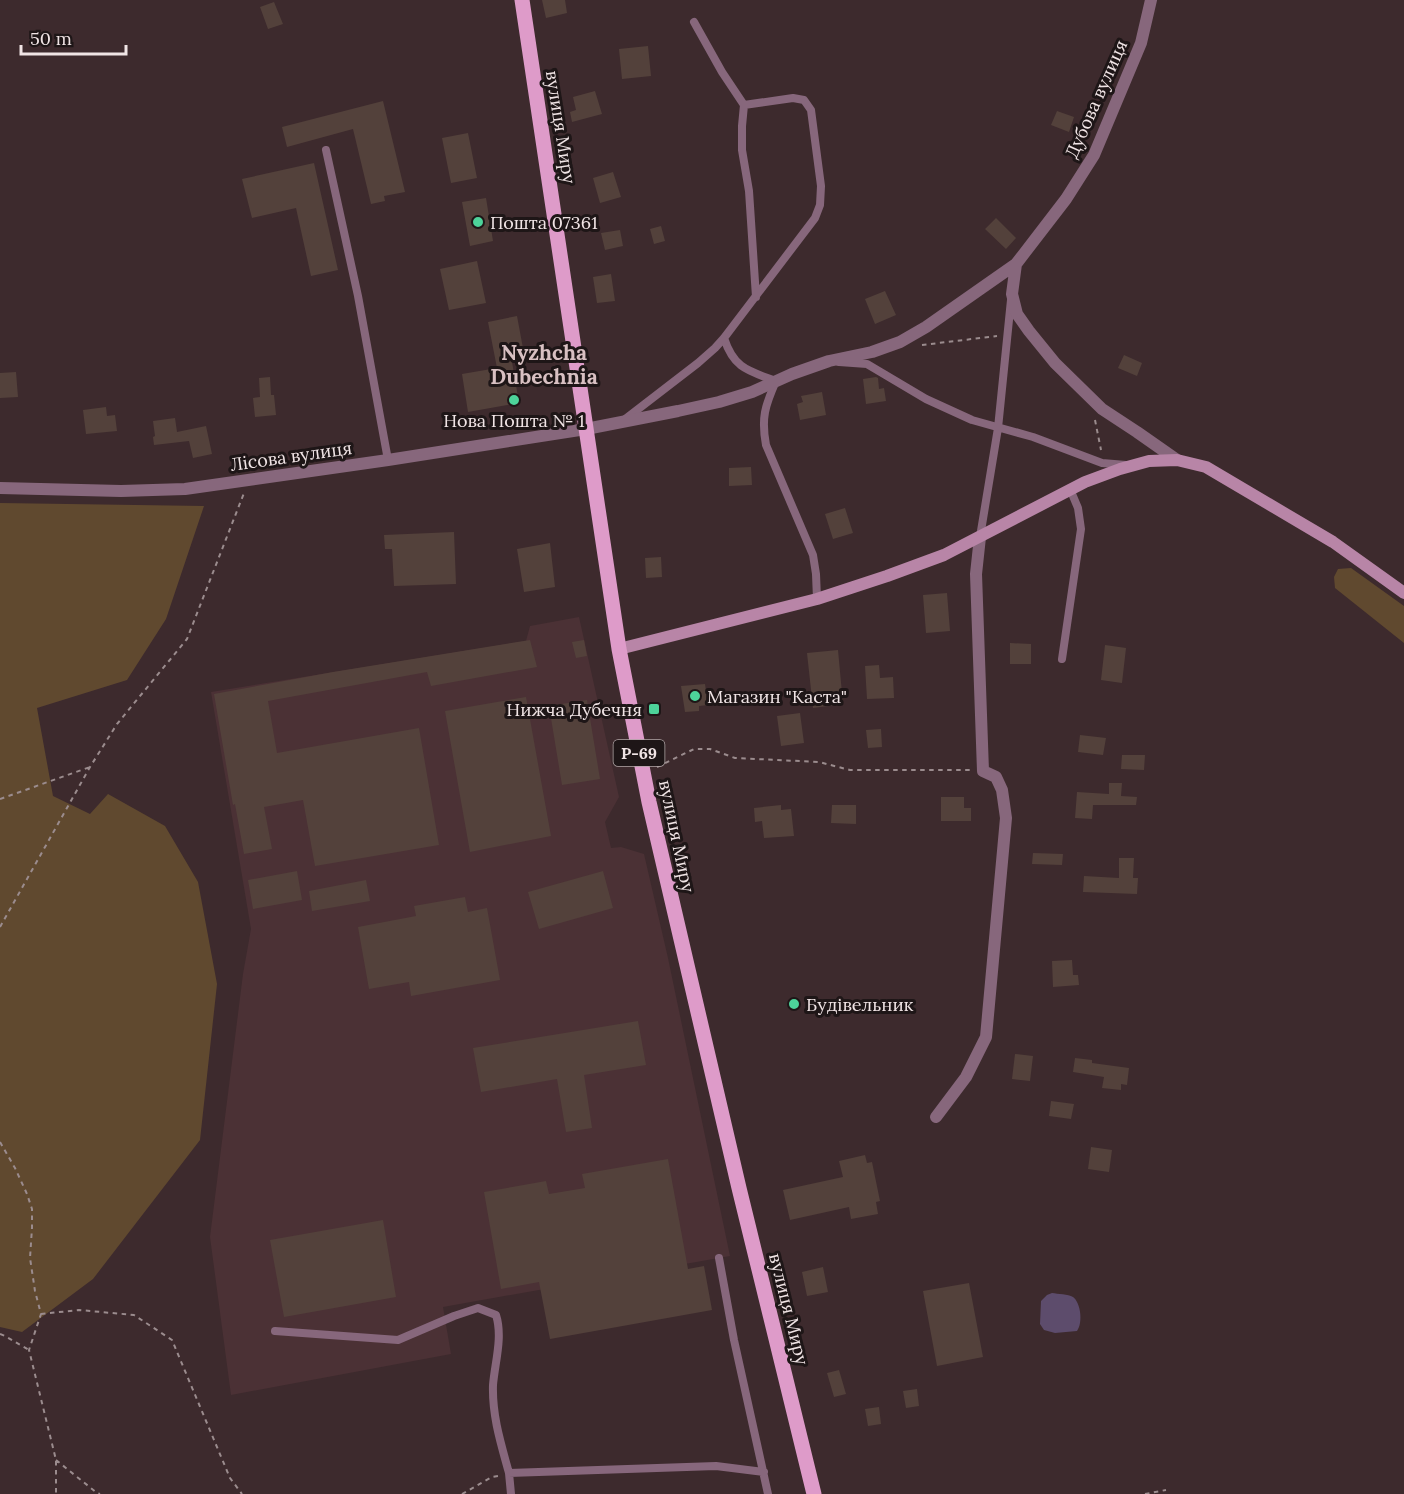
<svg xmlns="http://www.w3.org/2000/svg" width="1404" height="1494" font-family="Lora,serif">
<rect width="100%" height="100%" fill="#3d2a2d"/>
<path fill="#4b3135" d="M579,617L619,797L605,822L611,848L621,847L644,854L668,958L730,1256L443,1307L451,1354L231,1395L210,1237L243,974L251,929L211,692L526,641L530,626Z"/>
<path fill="#60492f" d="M0,503L204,506L166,619L127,680L37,708L53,796L90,814L108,794L165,826L198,882L217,984L200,1140L93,1279L22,1332L0,1327Z
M1351,568L1404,606V643L1335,588L1334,577L1338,569Z"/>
<path fill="#5d4c6c" d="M1052,1293C1058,1294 1068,1294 1073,1297C1081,1303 1083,1323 1077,1331L1055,1333L1044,1330L1040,1324L1041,1301L1047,1295Z"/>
<path fill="#53413b" d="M542,0H565L567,13L546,18Z
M274,2L283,24L268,29L260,7Z
M648,46L651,76L622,79L619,49Z
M595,91L602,114L572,122L570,112L576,110L573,97Z
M383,101L405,192L384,196L385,201L371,204L353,129L287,147L282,127Z
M1057,111L1074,117L1069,132L1051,125Z
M468,133L477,178L451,183L442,138Z
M314,163L338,270L311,276L296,208L252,218L242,179Z
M613,172L621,197L600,203L593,178Z
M486,198L493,241L470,246L462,202Z
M996,218L1016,238L1006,249L985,229Z
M661,226L665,241L654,244L650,229Z
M620,230L623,246L605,250L601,233Z
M477,261L486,303L449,310L440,269Z
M611,274L615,301L597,303L593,277Z
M885,291L896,315L875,324L865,299Z
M517,316L525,359L512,362L519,403L468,412L462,374L497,368L488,322Z
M1124,355L1142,363L1137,376L1118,368Z
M16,372L18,397L0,398V373Z
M270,377L271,395H274L276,415L255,417L253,398L260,397L259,378Z
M876,377L878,378L879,389L884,388L886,401L866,404L863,379Z
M822,392L826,415L800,420L797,404L803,402L801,396Z
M106,407L107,416L115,415L117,431L86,434L83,410Z
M175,418L177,432L206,426L212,454L193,458L189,441L154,445L153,437L155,436L153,421Z
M751,467L752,485L729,486V468Z
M845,508L853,533L833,539L825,514Z
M454,532L456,584L394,586L392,549H385L384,535Z
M550,543L555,587L524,592L517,549Z
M661,557L662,577L646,578L645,558Z
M947,593L950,631L926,633L923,595Z
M530,640L537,667L431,686L427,672L268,701L277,753L419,728L439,845L315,866L303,800L264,807L272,849L244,854L235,804L233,805L214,694L333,672Z
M584,640L587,656L576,658L572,642Z
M1010,643L1031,644V664H1010Z
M1105,645L1126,648L1122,683L1101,680Z
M838,650L843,704L813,708L807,653Z
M879,665L880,678L893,677L894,698L867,699L865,666Z
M705,684L708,705L699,706V711L685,712L681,686Z
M526,697L551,836L470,852L445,711Z
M587,700L600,779L562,785L549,706Z
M800,713L804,743L781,746L777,716Z
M881,729L882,747L868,748L866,730Z
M1080,735L1106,738L1103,755L1078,752Z
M1122,755H1145L1144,770L1121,769Z
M1109,783H1122L1121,796L1137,797L1136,805H1093L1092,819L1075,818L1077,792L1109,794Z
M941,797H964V808H971V821H941Z
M781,805V810L791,809L794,836L764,838L762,821L755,822L754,808Z
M832,805H856V824L831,823Z
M1033,853L1063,854L1062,865L1032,864Z
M1119,858H1134L1133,878H1138L1137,894L1083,892L1084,876L1119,878Z
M297,871L302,900L253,909L248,880Z
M603,871L613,908L539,929L528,892Z
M366,880L370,901L312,911L309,891Z
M465,897L468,912L487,908L500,980L411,996L409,982L369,989L358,927L416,916L414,906Z
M1072,960L1073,975H1078L1079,985L1053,987L1052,961Z
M638,1021L646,1065L584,1075L592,1128L566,1132L557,1079L481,1092L473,1048Z
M1015,1054L1033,1056L1030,1081L1012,1079Z
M1075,1058L1092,1060V1063L1129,1068L1127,1085L1121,1084V1090L1102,1088L1104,1077L1073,1072Z
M1051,1101L1074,1104L1071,1119L1049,1116Z
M1091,1147L1112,1150L1109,1172L1088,1169Z
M865,1155L867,1163L872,1162L880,1201L876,1202L878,1214L851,1219L849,1207L790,1220L783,1190L843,1177L839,1161Z
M668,1159L688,1269L704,1266L712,1310L550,1339L539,1282L501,1289L484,1192L546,1181L549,1194L585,1188L582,1174Z
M383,1220L396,1297L284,1317L270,1240Z
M823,1267L828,1292L807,1296L802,1272Z
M969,1283L983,1357L937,1366L923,1291Z
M839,1370L846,1394L834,1397L827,1373Z
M917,1389L919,1406L906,1408L903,1391Z
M879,1407L881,1424L868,1426L865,1409Z"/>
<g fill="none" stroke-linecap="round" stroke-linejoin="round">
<path stroke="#9b8c8e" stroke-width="2" stroke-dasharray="4.5 4.5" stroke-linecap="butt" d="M922,345L997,336
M1095,420L1101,450
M657,767L694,749H710L735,758L819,762L850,770H972
M0,799L90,767
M0,927L90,767L117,724L187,639L244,493
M0,1142L15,1168L27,1194L32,1209V1228L30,1258L35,1291L41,1314L29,1350L56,1460V1494
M41,1314L79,1310L134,1315L172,1340L230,1478L242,1494
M0,1334L5,1336L29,1350
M56,1460L97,1493L100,1494
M462,1494L492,1477L498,1476
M1145,1494L1166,1490"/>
<path stroke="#87677c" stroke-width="8" d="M744,105L742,126V150L749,191L756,297
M326,150L358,296L388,460
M724,338C734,369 749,371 776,381C765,406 761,418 766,445L813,555L816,574L817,599
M839,362L867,364L926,399L972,420L1033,437L1102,463L1126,465
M624,420L698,363L715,348L724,338L815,218L820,205L821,186L811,110L804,100L793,98L744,105L722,72L694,22
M980,537L998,428L1011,300
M1062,659L1081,529L1078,508L1070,489
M719,1258L734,1340L768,1494
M275,1331L398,1340L454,1316L478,1308L496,1315C503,1337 495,1362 493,1385C492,1416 501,1444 509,1473
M511,1494L509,1473L716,1466L764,1472"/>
<path stroke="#87677c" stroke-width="12" d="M1016,264L1012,294L1017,314L1029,331L1055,363L1102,409L1137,432L1177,460
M0,488L121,491L185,489L388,460L586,429L678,411L719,402L752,392L792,374L829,361L872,352L900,342L926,327L1016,264L1066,199L1094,155L1141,43L1151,0
M936,1117L966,1077L986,1037L1006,818L1002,790L996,777L983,771L976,574L980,537"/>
<path stroke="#b885a7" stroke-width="12" d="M619,649L817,599L887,576L944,555L1085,482L1120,469L1149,461L1177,460L1206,467L1333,542L1404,593"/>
<path stroke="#de9bc9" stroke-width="15" d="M522,0L619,649L649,802L739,1188L814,1494"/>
</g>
<g fill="#4dd39a" stroke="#1e1617" stroke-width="2">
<circle cx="478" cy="222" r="6"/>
<circle cx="514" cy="400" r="6"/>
<circle cx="695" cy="696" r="6"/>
<rect x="648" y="703" width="12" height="12" rx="3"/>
<circle cx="794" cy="1004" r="6"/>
</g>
<g text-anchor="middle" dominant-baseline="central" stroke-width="6" stroke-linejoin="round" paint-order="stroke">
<rect fill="#1e1617" stroke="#b1a6a7" stroke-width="1.5" x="613.5" y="740" width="51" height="26" rx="4.5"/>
<g font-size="16" font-weight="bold" fill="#f0e4e5">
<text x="639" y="753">Р-69</text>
</g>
<g font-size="18" fill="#f0e4e5" stroke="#1e1617">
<text transform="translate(1096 99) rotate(-66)">Дубова вулиця</text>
<text transform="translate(561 127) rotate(81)">вулиця Миру</text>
<text transform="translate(291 456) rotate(-8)">Лісова вулиця</text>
<text transform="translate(677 836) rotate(78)">вулиця Миру</text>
<text transform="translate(789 1309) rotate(76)">вулиця Миру</text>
</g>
<g font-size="18" fill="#f0e4e5" stroke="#1e1617" text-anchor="start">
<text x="490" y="222">Пошта 07361</text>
<text x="514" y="420" text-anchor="middle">Нова Пошта № 1</text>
<text x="707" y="696">Магазин "Каста"</text>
<text x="642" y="709" text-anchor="end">Нижча Дубечня</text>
<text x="806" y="1004">Будівельник</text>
</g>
<g font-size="21" font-weight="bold" fill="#d8c0c2" stroke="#1e1617">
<text x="544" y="352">Nyzhcha<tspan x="544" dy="24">Dubechnia</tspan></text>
</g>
</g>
<path d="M21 45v9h105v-9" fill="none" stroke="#f0e4e5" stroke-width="3"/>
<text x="30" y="45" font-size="18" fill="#f0e4e5" stroke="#1e1617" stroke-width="4.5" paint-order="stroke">50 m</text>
</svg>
